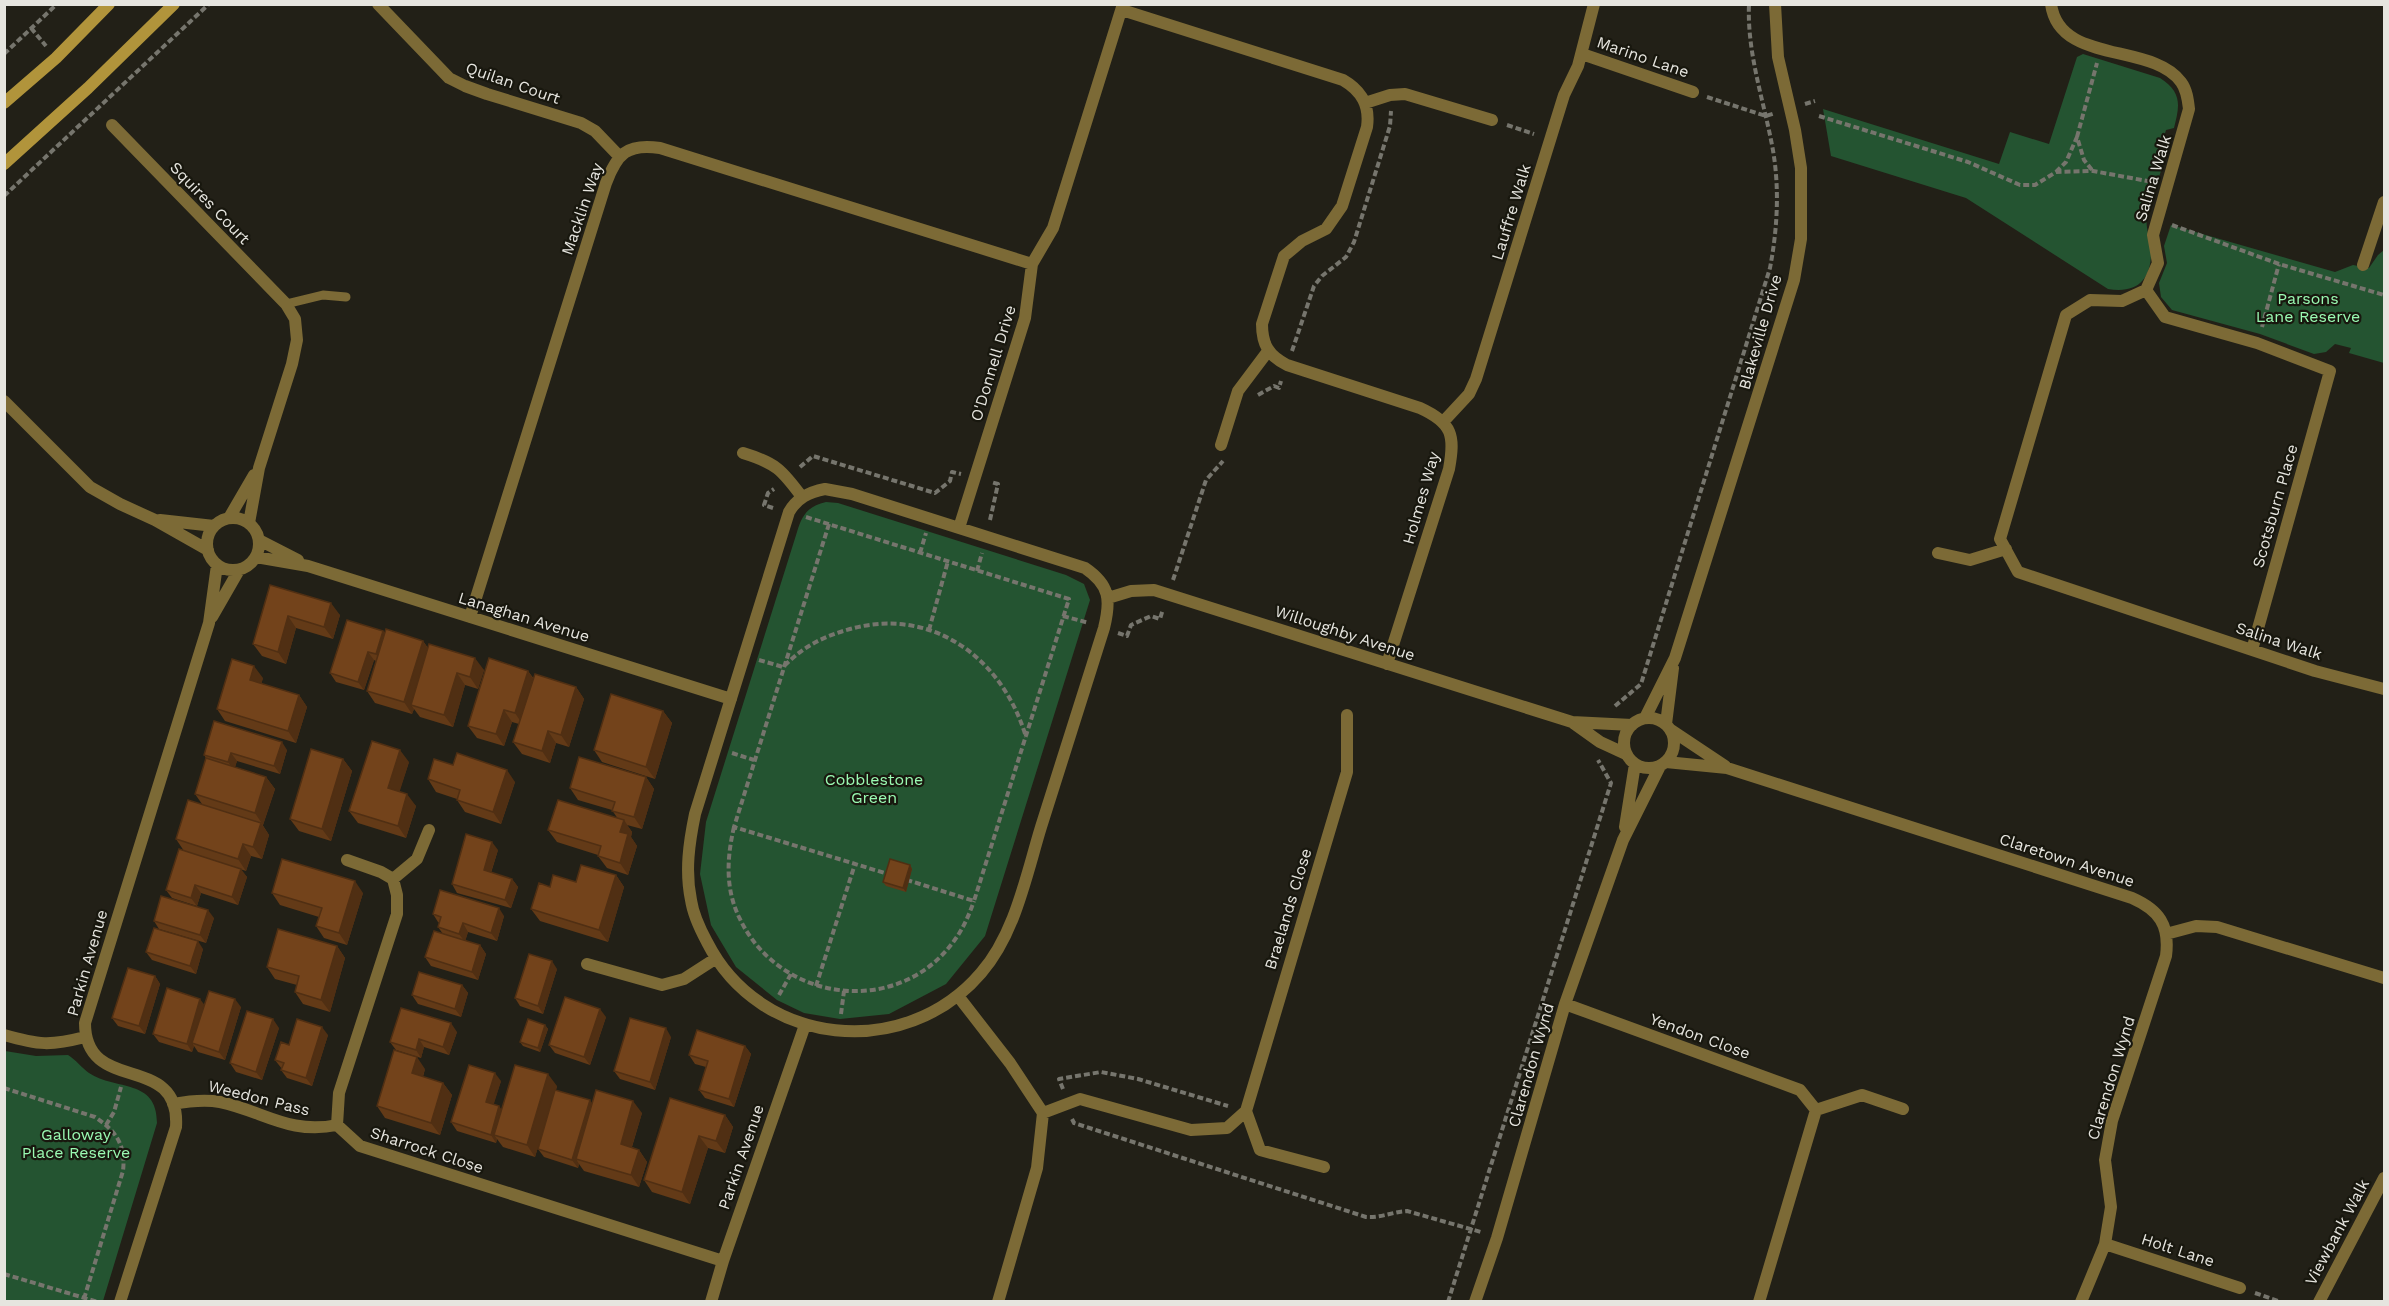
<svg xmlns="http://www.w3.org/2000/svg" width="2389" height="1306" font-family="'Work Sans',sans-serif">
<rect width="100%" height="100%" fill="#222017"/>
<path fill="#245431" d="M2083,54L2160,78C2182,92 2180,105 2174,128L2166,130L2155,165L2161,171C2156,186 2150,201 2147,216C2145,227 2150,238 2151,249C2152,279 2138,294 2108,289L1966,198L1831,156L1823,109L1999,164L2010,132L2049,144L2077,57Z
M2171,225L2335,272L2353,265L2369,268L2378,255L2384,250V363L2349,353L2351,348L2335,344L2326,352L2314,354L2260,334L2172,310L2161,297L2159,283L2167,263L2164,246Z
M826,502L838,503L1066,575L1084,584L1090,600L985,936L946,984L889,1014L840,1019L804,1013L777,1000L736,967L711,925L700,874L706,822L797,532C802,515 808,506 826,502Z
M5,1051L36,1056L68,1055C76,1060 82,1068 89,1073C116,1091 157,1078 157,1123L103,1301H5Z"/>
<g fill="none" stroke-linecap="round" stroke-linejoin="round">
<path stroke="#76756d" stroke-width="4" stroke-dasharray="6 3" stroke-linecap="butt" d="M31,28L46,46
M4,54L57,4
M1707,97L1766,116L1775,113
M1805,104L1815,101
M1819,116L1968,162L2020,185H2035L2056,172L2093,171L2153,182
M1507,125L1534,134
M2077,137L2097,63
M2056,172L2066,162L2077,137L2084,160L2092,170
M4,196L209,4
M2172,225L2279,264L2384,295
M2262,327L2279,264
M1292,351L1314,286L1322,276L1346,257L1354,242L1390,126L1391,111
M1258,395L1274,386L1279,388L1281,381
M800,467L813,456L935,493L950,481L952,472L961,474
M773,508L764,505L768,493L774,489
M806,517L1069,599L974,901L904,879
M990,520L998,484L991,482
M829,524L734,827L888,874
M920,553L926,533
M977,571L982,553
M1173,580L1206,480L1223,461
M1063,616L1089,623
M929,630L948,561
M1118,633L1127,636L1131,625L1151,616L1160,619L1163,609
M759,660L783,667C804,646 822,637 850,629C933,606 1003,659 1026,737
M1615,706L1641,684L1770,268C1778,226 1780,182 1771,140C1762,95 1747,51 1749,4
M732,753L754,760
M734,827C727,857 725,888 739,917C778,1002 897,1019 954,941C963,929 969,915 974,901
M816,986L855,864
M779,995L791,974
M841,1014L844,991
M4,1088L95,1117C116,1131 126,1145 123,1171L83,1302
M1063,1089L1059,1079L1101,1072L1138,1079L1228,1106
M1072,1119L1074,1123L1366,1217C1381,1218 1392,1212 1407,1211L1481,1232
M106,1125L114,1112L121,1087
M4,1274L98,1302
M2255,1293L2281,1302
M1448,1302L1611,783L1598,760"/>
<path stroke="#7c6a36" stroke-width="9" d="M286,304L323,295L346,297"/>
<path stroke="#7c6a36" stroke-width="12" d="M378,4L449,78L465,86L487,94L581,123L595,131L619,156
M2051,4C2059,65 2152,42 2181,82C2187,90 2188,100 2189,109L2153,235L2158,263L2146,290L2122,301L2090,300L2066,315L2000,539L2018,572L2315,671L2384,689
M1122,10L1343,80C1362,91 1370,106 1367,127L1342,206L1326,229L1302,241L1284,256L1262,324C1262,345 1269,356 1287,365L1420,408C1453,423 1455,436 1449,469L1387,664
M1582,54L1693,92
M1365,103L1390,95L1405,94L1492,120
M112,125L286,304L295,319L297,340L292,364L259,468L249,523
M2363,265L2384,202
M2146,290L2165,317L2257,343L2330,371L2252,650
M4,401L90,487L120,504L155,520L208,550
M1443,422L1469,394L1476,379L1564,95L1578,66L1594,4
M1221,445L1238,391L1268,351
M743,453C776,463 782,470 802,497
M825,489L852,494L1085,568C1110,585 1111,600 1104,628C1083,694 1062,761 1041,827C1026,876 1015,934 981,973C905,1062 760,1047 707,942C700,929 693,914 691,900C685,871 689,843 695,814L789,512C797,498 809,492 825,489Z
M207 544a26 26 0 1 1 52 0a26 26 0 1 1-52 0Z
M229,518L254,475
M160,520L214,526
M959,528L1025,318L1032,264L1053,228L1123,4
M259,540L298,560
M1938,553L1970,560L2006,549
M256,557L308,566L731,699
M1108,598L1131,591L1154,590L1572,722L1632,725
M212,617L239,570
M470,617L606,183C617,154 627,143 660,148L1032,264
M1624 743a25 25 0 1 1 50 0a25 25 0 1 1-50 0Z
M1645,718L1675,658L1794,280L1801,239V168L1795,130L1778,57L1775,4
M1572,722L1600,742L1626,754
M1666,724L1673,668
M1671,730L1725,766
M1666,762L1727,768L2132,898C2159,910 2170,925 2166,956L2112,1121L2105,1160L2111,1207L2105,1244L2081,1302
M1625,827L1635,764
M347,860L381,872L393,879L397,895V914L339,1093L337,1125L360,1146L723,1261
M393,879L417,859L429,830
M2166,934L2196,926L2217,927L2384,978
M587,964L662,985L684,979L715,959
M958,996L1010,1063L1043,1113L1037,1168L998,1302
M1565,1004L1800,1090L1816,1110L1759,1302
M4,1035C39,1045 50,1046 85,1037
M173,1104C189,1101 204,1099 220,1102C263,1111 290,1135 337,1125
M1816,1110L1862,1095L1903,1109
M1246,1111L1260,1150L1324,1167
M1043,1113L1080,1099L1191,1130L1227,1128L1246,1111L1347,772V715
M2105,1244L2240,1288
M120,1302L176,1127C181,1051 85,1096 85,1023L209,623L217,565
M711,1302L723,1261L805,1025
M1475,1302L1497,1238L1565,1004L1623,840L1660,766
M2319,1302L2384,1178"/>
<path stroke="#b1943b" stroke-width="12" d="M4,103L56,58L109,4
M4,164L88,88L174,4"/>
</g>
<path fill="#633a17" d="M270,585L340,615L333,639L296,628L286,664L262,656L253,644Z
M383,631L385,633L423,641L428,648L484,670L478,689L465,685L453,727L420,717L414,709L412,714L375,703L367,691L376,661L374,660L364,690L336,682L330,673Z
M528,671L534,679L576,687L584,699L569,747L556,743L550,763L522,754L513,742L519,724L512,722L504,746L477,738L468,726Z
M263,678L261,684L299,695L307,707L296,743L225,721L217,709Z
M663,711L672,723L655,779L602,762L594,750Z
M287,750L280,774L237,761L235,767L266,777L275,789L263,825L262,824L269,835L262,859L251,856L246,871L240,869L247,877L238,905L201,893L197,906L172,898L166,890L184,851L176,839L202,804L195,794L206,758L204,755Z
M343,759L352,771L331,841L299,831L290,819Z
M409,762L399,792L416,806L406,838L358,823L349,811Z
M453,765L515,782L501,824L465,812L457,800V799L436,792L428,779Z
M646,777L654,789L642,829L627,825L632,832L631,837L637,846L628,875L607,868L598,856V855L557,842L548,830L618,819L612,810L578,800L570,788Z
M498,850L491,873L512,879L518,887L511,908L457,893L452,884Z
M910,865L912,869L906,892L886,886L883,882Z
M616,875L624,887L608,942L540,921L531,909L550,887Z
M272,893H363L347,945L324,938L316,926L319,917L280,905Z
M433,914L504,916L497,941L468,932L465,941L480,945L486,954L478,980L431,966L425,957L443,934L438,927L440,923L438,922Z
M214,918L206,943L159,929L154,921Z
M337,946L345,958L330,1012L303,1004L295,992L297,985L275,979L267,967Z
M203,949L196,974L152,960L146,952Z
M557,969L543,1014L520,1006L515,998Z
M155,976L160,984L145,1034L118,1026L112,1018Z
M462,985L468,993L461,1017L418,1004L412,995Z
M204,1005L241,1007L225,1060L198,1052L194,1046L192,1052L159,1042L153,1034Z
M606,1017L590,1065L555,1053L549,1045Z
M545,1025L548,1029L540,1052L523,1046L520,1042Z
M279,1028L262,1080L236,1072L230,1063Z
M457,1032L449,1055L424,1047L421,1058L396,1050L390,1042Z
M328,1035L312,1086L287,1078L281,1070L282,1069L275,1060L289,1045Z
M671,1037L655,1090L620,1079L614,1071Z
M745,1046L751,1054L734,1107L705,1098L699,1090L706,1067L695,1064L689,1055Z
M425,1069L423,1077L443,1083L452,1095L440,1135L385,1118L377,1106Z
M501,1081L493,1105L502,1110L557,1086L556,1090L592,1103L642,1113L632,1147L639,1150L647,1162L639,1187L584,1171L579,1164L578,1168L544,1157L538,1149L553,1097L535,1157L503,1147L497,1139L496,1143L457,1131L451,1122Z
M725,1115L733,1127L725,1153L708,1148L690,1204L652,1192L644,1180Z"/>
<path fill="#502f13" d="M331,603L340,615L333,639L324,627Z
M288,616L296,628L286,664L278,652Z
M383,631L389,639L382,662L376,654Z
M423,641L431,653L411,705L414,709L412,714L404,702Z
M368,652L374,660L364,690L358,682Z
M475,658L484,670L478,689L470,677Z
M254,666L263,678L259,692L250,680Z
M528,671L536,683L523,725L515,713Z
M457,673L465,685L453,727L444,715Z
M576,687L584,699L569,747L561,735Z
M299,695L307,707L296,743L288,731Z
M504,710L512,722L504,746L496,734Z
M663,711L672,723L655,779L646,767Z
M548,731L556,743L550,763L542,751Z
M282,742L287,750L280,774L274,766Z
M400,750L409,762L397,800L388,788Z
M231,753L237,761L234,770L228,762Z
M343,759L352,771L331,841L322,829Z
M507,770L515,782L501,824L493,812Z
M266,777L275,789L263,825L255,813Z
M646,777L654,789L642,829L634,817Z
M407,794L416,806L406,838L398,826Z
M624,820L632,832L631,837L637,846L628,875L620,863V832Z
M261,823L269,835L262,859L253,847Z
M492,842L498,850L489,878L484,870Z
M243,844L251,856L246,871L238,859Z
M910,865L912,869L906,892L903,888Z
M241,869L247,877L238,905L232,897Z
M616,875L624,887L608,942L599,930Z
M512,879L518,887L511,908L505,900Z
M355,881L363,893L347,945L339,933Z
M195,885L201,893L197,906L191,898Z
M499,908L504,916L497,941L491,933Z
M208,910L214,918L206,943L200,935Z
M463,923L468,932L465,942L459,934Z
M198,941L203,949L196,974L190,966Z
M480,945L486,954L478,980L472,972Z
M337,946L345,958L330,1012L321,1000Z
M552,961L557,969L543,1014L538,1006Z
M155,976L160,984L145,1034L139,1026Z
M462,985L468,993L461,1017L455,1009Z
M200,999L206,1007L192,1043L194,1046L192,1052L187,1044Z
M235,999L241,1007L225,1060L219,1052Z
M600,1009L606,1017L590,1065L584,1057Z
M273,1019L279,1028L262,1080L256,1072Z
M451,1023L457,1032L449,1055L443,1047Z
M545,1025L548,1029L540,1052L538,1048Z
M322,1027L328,1035L312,1086L306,1078Z
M666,1028L671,1037L655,1090L650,1082Z
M419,1039L424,1047L421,1058L416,1050Z
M745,1046L751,1054L734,1107L729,1099Z
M417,1057L425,1069L420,1085L412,1073Z
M495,1073L501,1081L492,1110L486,1102Z
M548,1074L557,1086L535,1157L527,1145Z
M443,1083L452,1095L440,1135L431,1123Z
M590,1100L595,1108L576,1159L579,1164L578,1168L572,1160Z
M633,1101L642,1113L629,1156L621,1144Z
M499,1106L505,1114L494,1135L497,1139L496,1143L491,1135Z
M725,1115L733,1127L725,1153L716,1141Z
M699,1136L708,1148L690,1204L682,1192Z
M639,1150L647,1162L639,1187L631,1175Z"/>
<path fill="#73431b" stroke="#502f13" stroke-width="1.5" d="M270,585L331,603L324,627L288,616L278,652L253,644Z
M347,620L383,631L376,654L368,652L358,682L330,673Z
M386,629L423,641L404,702L367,691Z
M429,644L475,658L470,677L457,673L444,715L411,705Z
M489,658L528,671L515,713L504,710L496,734L468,726Z
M232,659L254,666L250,680L299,695L288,731L217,709Z
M535,674L576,687L561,735L548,731L542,751L513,742Z
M611,694L663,711L646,767L594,750Z
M214,721L282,742L274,766L231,753L228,762L204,755Z
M372,741L400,750L388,788L407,794L398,826L349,811Z
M311,749L343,759L322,829L290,819Z
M457,753L507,770L493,812L457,800L460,790L428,779L434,759L453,765Z
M579,757L646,777L634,817L612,811L615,802L570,788Z
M206,758L266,777L255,813L195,794Z
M188,800L261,823L253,847L243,844L238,859L176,839Z
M558,800L624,820L620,832L628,834L620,863L598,856L601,846L548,830Z
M466,834L492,842L484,870L512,879L505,900L452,884Z
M179,849L241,869L232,897L195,885L191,898L166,890Z
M282,859L355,881L339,933L316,926L322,908L272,893Z
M890,859L910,865L903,888L883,882Z
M581,865L616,875L599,930L531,909L539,883L550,887L553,875L576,882Z
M440,890L499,908L491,933L463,923L459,934L438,927L441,917L433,914Z
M161,896L208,910L200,935L154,921Z
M154,928L198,941L190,966L146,952Z
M278,929L337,946L321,1000L295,992L299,976L267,967Z
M434,931L480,945L472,972L425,957Z
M529,954L552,961L538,1006L515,998Z
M128,968L155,976L139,1026L112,1018Z
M419,972L462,985L455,1009L412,995Z
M167,988L200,999L187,1044L153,1034Z
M209,991L235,999L219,1052L192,1043Z
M565,997L600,1009L584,1057L549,1045Z
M401,1008L451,1023L443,1047L419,1039L416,1050L390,1042Z
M247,1011L273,1019L256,1072L230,1063Z
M630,1018L666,1028L650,1082L614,1071Z
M297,1019L322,1027L306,1078L281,1070L284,1063L275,1060L281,1042L289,1045Z
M528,1019L545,1025L538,1048L520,1042Z
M697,1030L745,1046L729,1099L699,1090L708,1061L689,1055Z
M394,1050L417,1057L412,1073L443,1083L431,1123L377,1106Z
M469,1065L495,1073L486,1102L499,1106L491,1135L451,1122Z
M515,1065L548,1074L527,1145L494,1135Z
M555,1090L590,1100L572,1160L538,1149Z
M596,1090L633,1101L621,1144L639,1150L631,1175L576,1159Z
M670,1098L725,1115L716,1141L699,1136L682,1192L644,1180Z"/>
<g text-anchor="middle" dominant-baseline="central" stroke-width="4.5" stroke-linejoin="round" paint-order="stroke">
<g font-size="16" fill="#e6e5df" stroke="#18170e">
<text transform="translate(1643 57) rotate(19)">Marino Lane</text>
<text transform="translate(513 83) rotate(19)">Quilan Court</text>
<text transform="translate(2153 178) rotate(-73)">Salina Walk</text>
<text transform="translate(210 203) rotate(46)">Squires Court</text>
<text transform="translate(582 209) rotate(-71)">Macklin Way</text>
<text transform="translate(1511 212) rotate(-73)">Lauffre Walk</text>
<text transform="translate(1760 332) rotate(-74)">Blakeville Drive</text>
<text transform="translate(993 363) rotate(-73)">O'Donnell Drive</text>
<text transform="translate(1421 498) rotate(-74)">Holmes Way</text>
<text transform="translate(2275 506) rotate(-74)">Scotsburn Place</text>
<text transform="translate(524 617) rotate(17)">Lanaghan Avenue</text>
<text transform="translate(1345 633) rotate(18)">Willoughby Avenue</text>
<text transform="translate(2279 641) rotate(18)">Salina Walk</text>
<text transform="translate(2067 860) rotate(18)">Claretown Avenue</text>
<text transform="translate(1288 909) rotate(-73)">Braelands Close</text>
<text transform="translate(87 963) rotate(-74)">Parkin Avenue</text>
<text transform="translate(1700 1036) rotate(20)">Yendon Close</text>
<text transform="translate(1531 1065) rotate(-74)">Clarendon Wynd</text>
<text transform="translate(2111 1078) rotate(-73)">Clarendon Wynd</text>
<text transform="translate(259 1098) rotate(14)">Weedon Pass</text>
<text transform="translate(427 1150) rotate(18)">Sharrock Close</text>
<text transform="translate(741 1157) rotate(-71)">Parkin Avenue</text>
<text transform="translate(2337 1232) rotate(-62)">Viewbank Walk</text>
<text transform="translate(2178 1250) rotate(18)">Holt Lane</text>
</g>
<g font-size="16" fill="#9afab2" stroke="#18170e">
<text x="2308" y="298">Parsons<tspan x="2308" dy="18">Lane Reserve</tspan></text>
<text x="874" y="779">Cobblestone<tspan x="874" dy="18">Green</tspan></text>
<text x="76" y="1134">Galloway<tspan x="76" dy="18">Place Reserve</tspan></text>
</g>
</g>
<rect width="2389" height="1306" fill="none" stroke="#e6e5df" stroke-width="12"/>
</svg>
